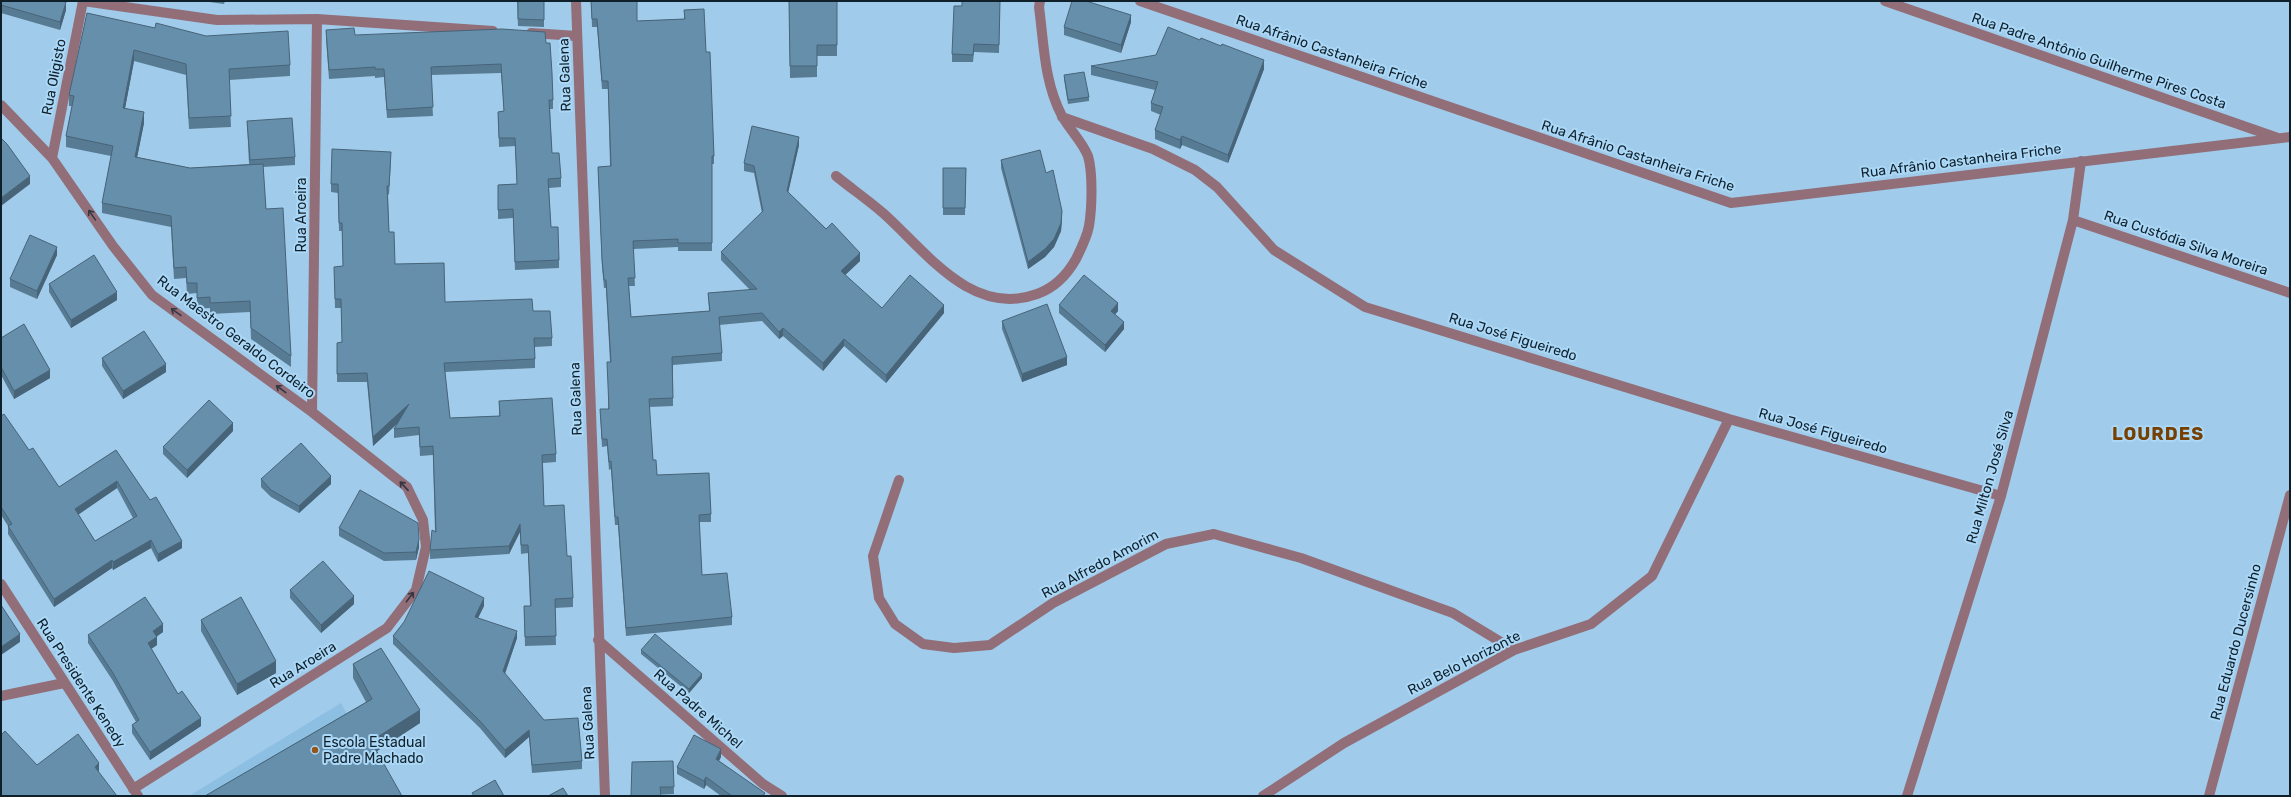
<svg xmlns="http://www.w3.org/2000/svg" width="2291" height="797" font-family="Rubik,sans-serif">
<rect width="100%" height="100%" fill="#a0cbea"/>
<path fill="#8dbfe2" d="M341,703L392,796H189Z"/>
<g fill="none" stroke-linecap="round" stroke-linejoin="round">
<path stroke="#916e78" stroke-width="10" d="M83,1L217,20L317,19L493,31
M576,1L605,796
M1140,1L1731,203L2290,137
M1885,1L2278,138
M531,33L577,36
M1,105L52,158L113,246L152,295L312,412L407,487L423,520L426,547L416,590L387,628L133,789
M1062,117L1153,149L1195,170L1217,187L1274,250L1365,307L1729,419L2001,496
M52,158L83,1
M836,176C852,189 868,200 883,213C925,250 971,318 1037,294C1054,288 1067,275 1076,259C1081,249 1087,237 1089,226C1092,208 1093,173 1088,156C1082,141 1069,129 1062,116C1044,82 1044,44 1039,7L1040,1
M2073,220L2290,293
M312,412L317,19
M899,480L873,556L879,598L895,624L923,644L954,648L990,645L1053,603L1166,544L1214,534L1301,558L1453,613L1514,650
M1,584L138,796
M598,640L763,784L782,796
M1,696L64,683
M1263,796L1344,743L1514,650L1591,624L1652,576L1729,419
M1907,796L2001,496L2073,220L2081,161
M2209,796L2290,495"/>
</g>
<path fill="#587b94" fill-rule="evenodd" d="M1,1L66,10L60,30L1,13Z
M202,1H225L224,4Z
M517,1H544V27L518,26Z
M591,1H637V21L684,19V10L706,52L714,156V164H712V251H678V247L633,249L635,286H629L631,317L709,311L708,293L750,290L721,260V252L762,213L754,173L744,171V163L799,145L788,192L860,261L845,275L882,308L944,313L886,383L844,346L823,371L783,336L779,339L762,321L719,325L722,353V361L673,365V406L649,407L653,460L657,475L711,514V522H699L702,575L732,617V625L626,636L618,525H615L611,469L609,470L607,446L602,447L600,409H608L610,362L606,288H604L602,267L598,167L610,166L608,89H602L597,27H592Z
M789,1H837V56H817V77L790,78Z
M1000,1L999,53L974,52L973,62H952V54L962,6Z
M87,13L290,65V76L229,80L231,127L189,129L186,75L134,61L125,108L144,123L137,157L190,168L249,164L247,121L295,157V165L263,167L266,209L291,356V367L251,339L250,312L210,314V308L197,309V293L187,294L186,278L174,279L171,227L102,213V203L111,156L66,147V136L72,106H69V95Z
M1131,22L1121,53L1064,35V27Z
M326,30L355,35L546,43L553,100V109H550L552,153L561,178V187L549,188L551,227L559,260V268L515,270L513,218L498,219V185L517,184L515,146L499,147L498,112L504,111L501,73L431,75L433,116L387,118L384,77L375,78V76L329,79L326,39Z
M1091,66L1264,69L1228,163L1182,145L1180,149L1155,139V130L1161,115L1151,111V103L1155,90L1091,75Z
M1064,75L1089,97V101L1068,104L1064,79Z
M391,160L389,195L388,194L389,232L395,264L445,302L533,311L552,338V346L535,347V368L445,372L450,418L499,416V401L556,454V462L543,463L544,506L567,556L573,598V607L555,608L556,645L525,646L524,606H530L528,553L521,554L520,532L509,554L430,559V550L435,532L433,455L420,456L419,435L394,438V429L399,422L373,446L367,382H337V343L342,342L341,308H335L334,267H343L342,231H339L338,193L331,192V184Z
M1001,160L1046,173L1062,219L1061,231L1054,247L1045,257L1028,269L1001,168Z
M943,168H966L965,215H943Z
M57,255L37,299L10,287V279Z
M49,284L117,300L71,328L49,292Z
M1059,305L1118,311L1115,314L1124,329L1105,352L1059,313Z
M1002,321L1067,365L1022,382L1002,329Z
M1,338L50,378L14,399L1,375Z
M102,358L166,372L123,399L102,366Z
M1,416L29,450L59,487L116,450L182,548L158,562L151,548L113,570L112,568L54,607L8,534V526L1,515ZM117,488L133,518L95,541L78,514Z
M233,431L187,478L163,454V447Z
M261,479L331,484L299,513L271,497L261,487Z
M339,528L419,547L416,560L384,561L339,536Z
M290,590L354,604L321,633L290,598Z
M484,606L478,618L517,638L505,674L544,720L582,761V769L532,773L529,737L505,758L480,728L393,644V636L404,622Z
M201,620L276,673L237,695L201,631Z
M163,632L157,636V645L151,649L178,694L201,726L150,760L132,733V725L136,722L113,681L88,643V635Z
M641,650L702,678L689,693L641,654Z
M353,664L420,723L377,751L205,796L366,702L353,678Z
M721,757L719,761L765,796H721L706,785L704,789L677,774V767Z
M673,761L674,794L631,796Z"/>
<path fill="#476478" d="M66,2V10L60,30V22Z
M1131,15V22L1121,53V45Z
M134,50V61L123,119V108Z
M1264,60V69L1228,163V155Z
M144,112V123L135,168V157Z
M1182,136V145L1180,149V140Z
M799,137V145L787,198V191Z
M30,176V184L1,206V198Z
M1062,211V219L1061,231L1054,247L1045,257L1028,269V262Z
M57,247V255L37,299V291Z
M860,253V261L841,279V271Z
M117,292V300L71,328V320Z
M1118,303V311L1111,319V311Z
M944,305V313L886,383V375Z
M1124,322V329L1105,352V345Z
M783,328V336L779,339V332Z
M844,339V346L823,371V363Z
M1067,357V365L1022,382V374Z
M166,364V372L123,399V391Z
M50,370V378L14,399V391Z
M409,404V413L373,446V437Z
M233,423V431L187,478V470Z
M331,476V484L299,513V506Z
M117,481V488L75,517V509Z
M520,524V532L509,554V546Z
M419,539V547L416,560V552Z
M151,540V548L113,570V562Z
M182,541V548L158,562V554Z
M112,560V568L54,607V599Z
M354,596V604L321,633V625Z
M484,598V606L475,624V617Z
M163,624V632L153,639V631Z
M517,631V638L503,679V671Z
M20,634V642L1,655V647Z
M157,637V645L148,651V643Z
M276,661V673L237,695V684Z
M702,674V678L689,693V689Z
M420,710V723L371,755V741Z
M201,718V726L150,760V752Z
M529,730V737L505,758V750Z
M721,749V757L716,766V759Z
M99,763V771L95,774V767Z
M706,777V785L704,789V781Z"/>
<path fill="#668fac" stroke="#476478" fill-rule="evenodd" d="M1,1H62L66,2L60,22L1,5Z
M518,1H544V20L518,19Z
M591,1H637V21L685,19L684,10L704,9L706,52H710L714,156H712V243H678V239L633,241L635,278H628L631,317L710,311L708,293L757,289L721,252L763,211L754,166L744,163L752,126L799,137L787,191L826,229L832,223L860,253L841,271L882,308L910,275L944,305L886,375L844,339L823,363L783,328L779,332L762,313L719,317L722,353L672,357L673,398L649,399L653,460H656L657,475L709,473L711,514L699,515L702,575L727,573L732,617L626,628L618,517H615L611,461L609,462L607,439H602L600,409H609L607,362H611L606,280H604L602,259L598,167L611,166L608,81H602L597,19H592Z
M789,1H837V45H817V66H790Z
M962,1H1000L999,45L974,44L973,55L952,54L954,6H962Z
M1072,1H1086L1131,15L1121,45L1064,27Z
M87,13L155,28L156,23L206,36L288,31L290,65L229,69L231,116L189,118L186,64L134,50L123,108L144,112L135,157L190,168L263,164L266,209L283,208L291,356L251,328L250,301L210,303V297L197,298V283H187L186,267L174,268L171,216L102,203L113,146L66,136L74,96L69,95Z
M1168,27L1200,40L1201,38L1221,46L1222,44L1264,60L1228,155L1182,136L1180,140L1155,130L1163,107L1151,103L1158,82L1091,66L1156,55Z
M354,28L355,35L502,29L545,32L546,43H550L552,73L553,100H549L552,153H559L561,178L548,179L551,227H558L559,260L515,262L513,209L498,210V185L517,184L515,138H499L498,112L504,111L501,64L431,67L433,107L387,110L384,69H375V67L329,70L326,30Z
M1084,72L1089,97L1068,100L1064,75Z
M292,118L295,157L250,160L247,121Z
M1,138L7,144L30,176L1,198Z
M332,149L391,152L389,186H387L389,232H394L395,264L444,263L445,302L532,299L533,311H550L552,338H534L535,359L444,363L450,418L500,416L499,401L552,398L556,454L542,455L544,506L564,505L567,556H571L573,598L555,599L556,636L525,637L524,606H531L528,545H521L520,524L509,546L430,550L432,530L436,532L433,446L420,447L419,427L394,429L409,404L373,437L367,373L337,374V343L342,342L341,299H335L334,267L343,266L342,223H339L338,184H331Z
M1040,150L1046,173L1053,170L1062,211L1061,223L1054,239L1045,249L1028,262L1001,160Z
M943,168H966L965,208H943Z
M30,235L57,247L37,291L10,279Z
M94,255L117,292L71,320L49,284Z
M1084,275L1118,303L1111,311L1124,322L1105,345L1059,305Z
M1047,304L1067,357L1022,374L1002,321Z
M24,324L50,370L14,391L1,367V338Z
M144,331L166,364L123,391L102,358Z
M209,400L233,423L187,470L163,447Z
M4,414L29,450L33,448L59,487L116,450L150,500L156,497L182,541L158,554L151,540L113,562L112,560L54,599L8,526L12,524L1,507V416ZM117,481L137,516L95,541L75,509Z
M301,443L331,476L299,506L271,490L261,479Z
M360,490L418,523L419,539L416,552L384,553L339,528Z
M323,561L354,596L321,625L290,590Z
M429,571L484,598L475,617L517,631L503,671L544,720L578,718L582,761L532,765L529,730L505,750L480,721L393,636L404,622Z
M145,597L163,624L153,631L157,637L148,643L178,694L182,691L201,718L150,752L132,725L139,720L113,673L88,635Z
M241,597L276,661L237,684L201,620Z
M1,605L20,634L1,647Z
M655,634L702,674L689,689L641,650Z
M381,648L420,710L371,741L402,796H205L372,699L353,664Z
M5,731L37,765L78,734L99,763L95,767L117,796H1V735Z
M694,735L721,749L716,759L765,793L763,796H732L706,777L704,781L677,767Z
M673,761L674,787H660L661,796H631L632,762Z
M495,780L504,796H474L472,793Z
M563,788L568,796H548Z"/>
<defs><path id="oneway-shaft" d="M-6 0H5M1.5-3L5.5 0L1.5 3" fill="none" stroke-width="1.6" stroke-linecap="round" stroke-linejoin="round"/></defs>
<g stroke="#363742">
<use href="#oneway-shaft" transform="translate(92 215) rotate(-125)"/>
<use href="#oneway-shaft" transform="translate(176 312) rotate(-145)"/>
<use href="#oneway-shaft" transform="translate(281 389) rotate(-143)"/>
<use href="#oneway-shaft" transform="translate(404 486) rotate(-133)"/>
<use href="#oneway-shaft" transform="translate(410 597) rotate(-53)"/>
</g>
<circle fill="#93561a" stroke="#acd8f7" stroke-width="1.5" cx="315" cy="750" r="4"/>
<g text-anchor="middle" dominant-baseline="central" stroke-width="4" stroke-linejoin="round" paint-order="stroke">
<g font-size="14" fill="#0f202b" stroke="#acd8f7">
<text transform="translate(1332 52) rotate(19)">Rua Afrânio Castanheira Friche</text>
<text transform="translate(2099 61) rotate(19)">Rua Padre Antônio Guilherme Pires Costa</text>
<text transform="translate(565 75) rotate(-92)">Rua Galena</text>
<text transform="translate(54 77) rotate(-79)">Rua Oligisto</text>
<text transform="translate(1638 156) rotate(18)">Rua Afrânio Castanheira Friche</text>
<text transform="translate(1961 161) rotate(-7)">Rua Afrânio Castanheira Friche</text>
<text transform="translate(301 215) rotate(-90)">Rua Aroeira</text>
<text transform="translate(2186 243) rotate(19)">Rua Custódia Silva Moreira</text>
<text transform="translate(236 337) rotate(37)">Rua Maestro Geraldo Cordeiro</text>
<text transform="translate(1513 337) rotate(17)">Rua José Figueiredo</text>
<text transform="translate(576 399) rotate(-92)">Rua Galena</text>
<text transform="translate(1823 431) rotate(16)">Rua José Figueiredo</text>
<text transform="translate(1990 477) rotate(-74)">Rua Milton José Silva</text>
<text transform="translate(1100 564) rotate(-28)">Rua Alfredo Amorim</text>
<text transform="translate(2236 642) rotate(-75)">Rua Eduardo Ducersinho</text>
<text transform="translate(1464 663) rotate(-27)">Rua Belo Horizonte</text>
<text transform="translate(303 665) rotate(-32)">Rua Aroeira</text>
<text transform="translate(81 683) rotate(57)">Rua Presidente Kenedy</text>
<text transform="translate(698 709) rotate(41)">Rua Padre Michel</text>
<text transform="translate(588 723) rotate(-93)">Rua Galena</text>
</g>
<g font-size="14" fill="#0f202b" stroke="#acd8f7" text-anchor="start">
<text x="323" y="742">Escola Estadual<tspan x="323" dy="16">Padre Machado</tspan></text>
</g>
<g font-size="18" font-weight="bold" letter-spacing="1" fill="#774003" stroke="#acd8f7">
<text x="2158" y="434">LOURDES</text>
</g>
</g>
<rect width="2291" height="797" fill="none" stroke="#0f202b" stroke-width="4"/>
</svg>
